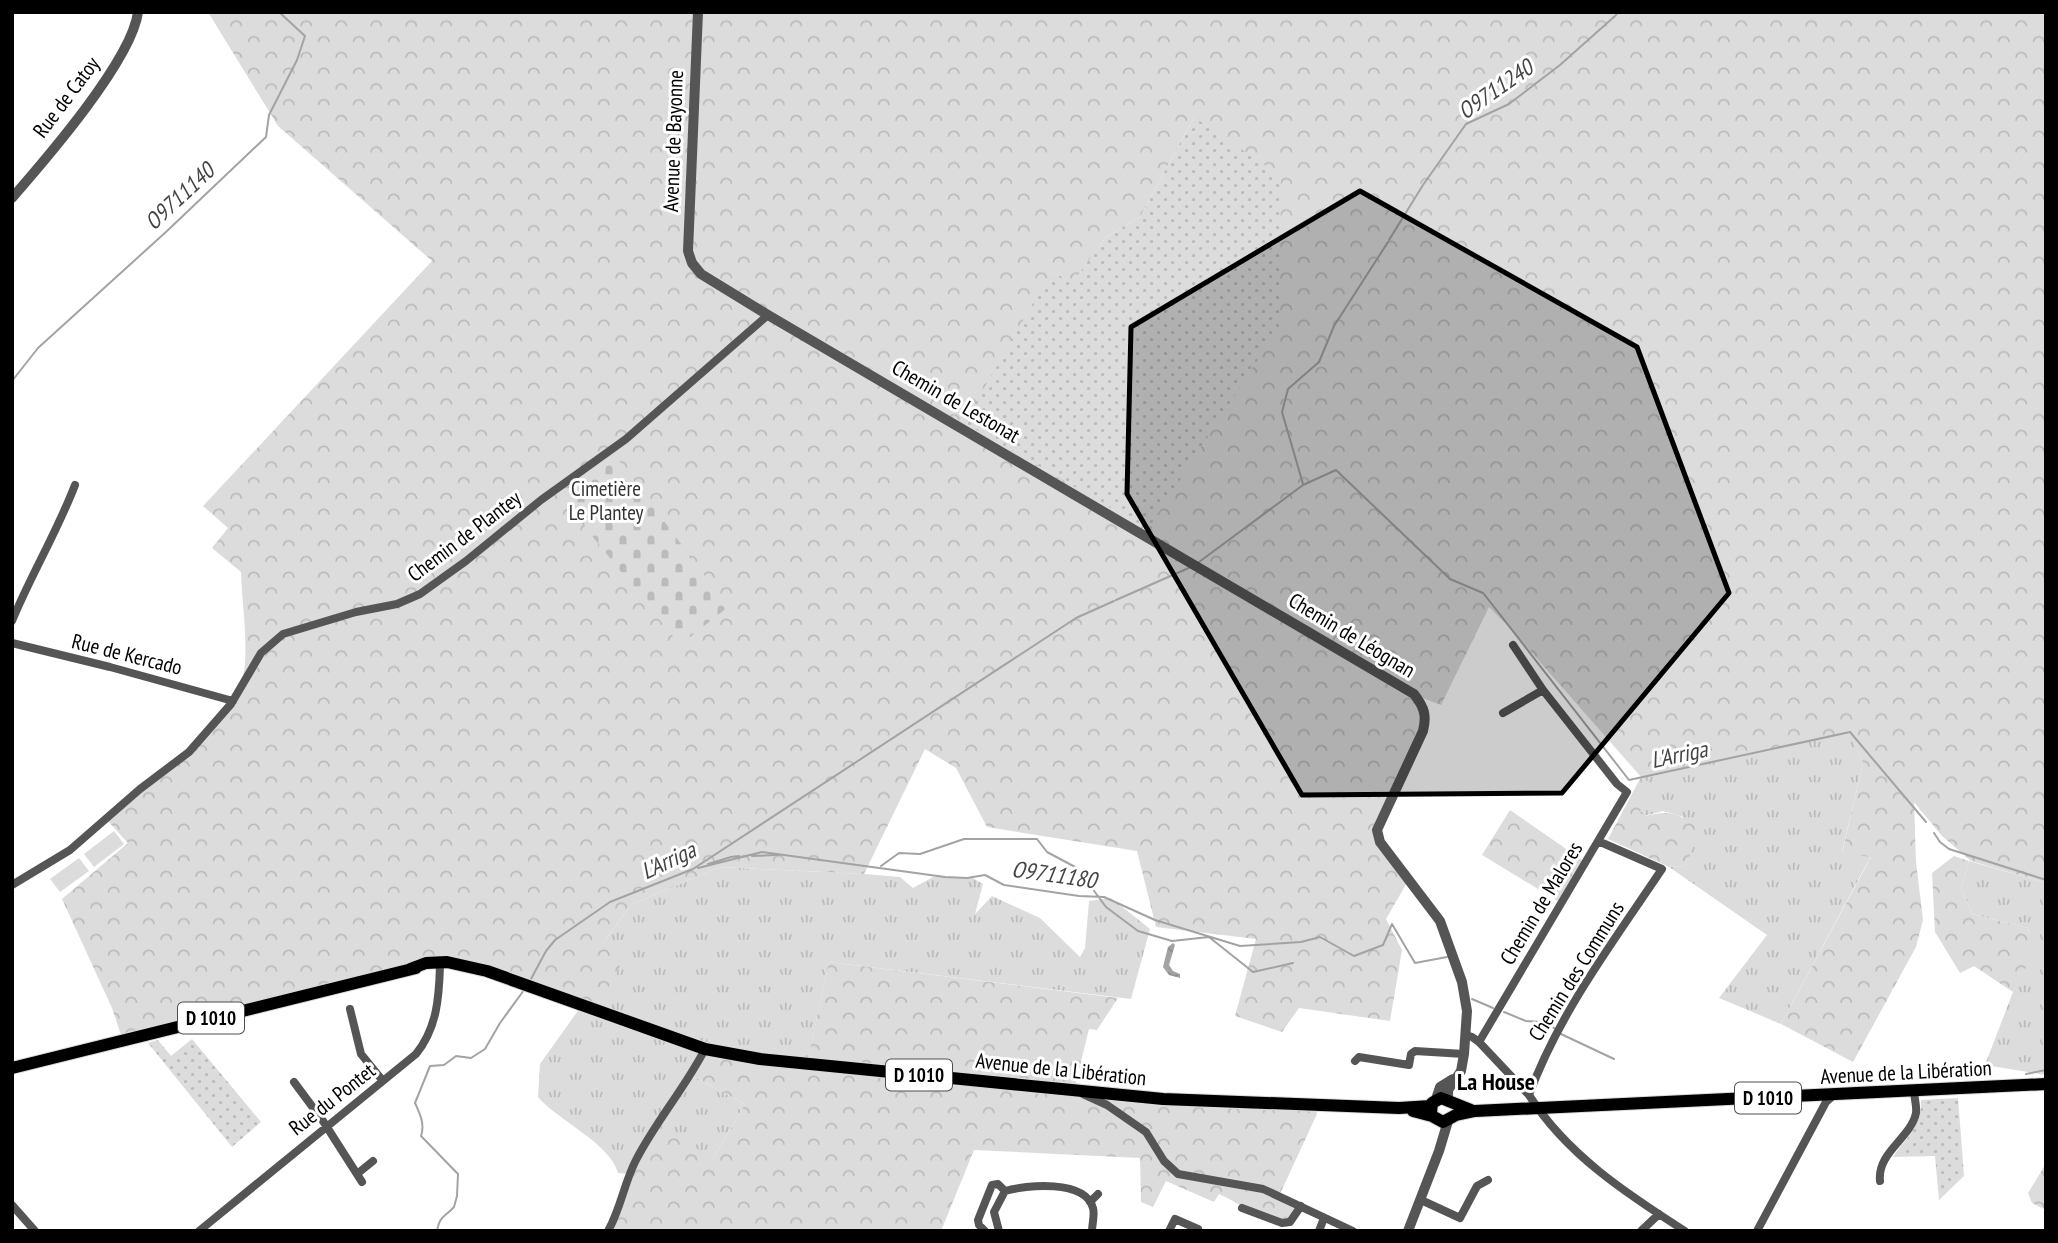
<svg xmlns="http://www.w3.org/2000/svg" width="2058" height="1243" font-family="'PT Sans Narrow',sans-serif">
<defs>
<pattern id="grass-tufts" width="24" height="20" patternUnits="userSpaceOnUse" patternTransform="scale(1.75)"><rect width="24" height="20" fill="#dcdcdc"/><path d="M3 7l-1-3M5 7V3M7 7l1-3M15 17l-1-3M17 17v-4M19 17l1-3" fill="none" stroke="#bbb"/></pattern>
<pattern id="forest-crowns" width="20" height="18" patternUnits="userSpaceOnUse" patternTransform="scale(1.75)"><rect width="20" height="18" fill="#dcdcdc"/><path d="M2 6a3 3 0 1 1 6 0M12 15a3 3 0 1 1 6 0" fill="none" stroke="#bbb"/></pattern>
<pattern id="cemetery-stones" width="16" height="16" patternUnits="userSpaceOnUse" patternTransform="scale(1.75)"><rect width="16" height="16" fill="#dcdcdc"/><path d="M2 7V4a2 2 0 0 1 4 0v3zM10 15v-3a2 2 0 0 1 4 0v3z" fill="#bbb"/></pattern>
<pattern id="park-dots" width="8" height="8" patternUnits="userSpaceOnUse" patternTransform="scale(1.75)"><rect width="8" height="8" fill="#dcdcdc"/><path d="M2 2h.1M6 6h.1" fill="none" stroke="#bbb" stroke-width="1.8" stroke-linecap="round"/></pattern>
<pattern id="water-ripples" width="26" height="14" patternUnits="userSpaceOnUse" patternTransform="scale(1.75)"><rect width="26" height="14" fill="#a3a3a3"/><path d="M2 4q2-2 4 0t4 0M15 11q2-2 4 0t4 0" fill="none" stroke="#8b8b8b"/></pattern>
</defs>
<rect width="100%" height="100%" fill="#fff"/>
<path fill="url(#grass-tufts)" d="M1850,732L1863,763L1842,852L1871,856L1781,1024L1719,998L1767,935L1669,867L1685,866L1687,860L1683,817L1663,811L1644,816L1639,812L1647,783L1642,777Z
M1969,861L2046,883V1075L1985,1065L2013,992L2032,954L2028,928L1972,914L1961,888Z
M719,867L864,874L900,877L913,888L933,877H971L983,884L975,914L992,896L1040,918L1080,957L1085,948L1089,901L1111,898L1150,929L1131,999L829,962L807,1064L691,1075L745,1104L713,1159L630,1174L618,1173C610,1143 557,1120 538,1097L540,1064L582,1005L603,943L631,905Z"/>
<path fill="url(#forest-crowns)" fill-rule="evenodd" d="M208,12H2046V883L1971,861L1942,836L1914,802L1916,862L1923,920L1916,947L1853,1062L1781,1024L1871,857L1842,853L1863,763L1850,733L1643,777L1648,782L1640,812L1645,816C1670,810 1676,812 1698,828L1696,841L1685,866L1669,867L1608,839L1641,777L1511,629L1489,607L1441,705L1415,695L1425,714L1377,830L1408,881L1386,919L1402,950L1390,1021L1299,1008L1282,1032L1235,1016L1256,939L1156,927L1137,851L987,827L956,768L925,749L864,874L719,867L631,905L603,943L620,966L596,1010L452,960L122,1038L112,1008L62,899L128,843L107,820C148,786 242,720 245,663C247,633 242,602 241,572L212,548L228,528L203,506L432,261L278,126ZM1194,117L1148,529L1051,272L1073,283L1106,237L1140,217Z
M1510,810L1582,860L1558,901L1482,855Z
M1954,856L1969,861L1961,888L1972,914L2028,928L2033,954L2013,992L1974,966L1960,973L1935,932L1932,873Z
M829,962L1118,998L1097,1030L1089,1029L1074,1090L1315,1105L1317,1114L1279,1196L1301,1206L1290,1222L1243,1206L1219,1194L1214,1202L1166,1181L1153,1207L1141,1202L1140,1158L974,1150L941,1231H608L630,1174L658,1123L713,1159L745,1104L691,1075L705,1049L807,1063Z
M2046,1141V1210L2032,1203L2028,1193L2045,1165Z"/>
<path fill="url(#cemetery-stones)" d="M611,450L728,607L680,645L555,490Z"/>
<path fill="url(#park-dots)" d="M1194,117L1281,176L1279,327L1148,529L964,423L1051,272L1073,282L1106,237L1140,217Z
M192,1039L261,1122L232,1147L148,1043L158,1040L171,1056Z
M1958,1098L1964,1176L1939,1200L1935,1156L1893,1157C1906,1137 1922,1127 1921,1100Z"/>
<path fill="#dcdcdc" d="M114,831L124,844L94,867L84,854Z
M79,858L89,871L60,892L50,879Z"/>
<path fill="url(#water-ripples)" d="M1173,943L1175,945L1169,965L1173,971L1180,974V978L1169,975L1163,967L1168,947Z"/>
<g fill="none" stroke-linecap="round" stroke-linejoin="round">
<path stroke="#a3a3a3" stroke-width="2" d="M1616,15L1618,12
M1389,240L1423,185L1466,124L1509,104L1560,65L1615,16
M12,381L38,348L167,231L266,137L269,115L297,60L305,36L279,12
M1303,484L1282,412L1288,389L1319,362L1334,326L1388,242
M1199,562L1303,485L1336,470L1450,579L1483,593
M1484,594L1629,780L1850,732L1926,822
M1116,600L1191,567
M1934,833L1940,842L1949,849L2046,880
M752,856L778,855
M708,864L731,857L739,856
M881,866L899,853L920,854L964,839H1037L1047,852L1077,868L1106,907L1138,931L1172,941L1209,937L1253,972L1293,963
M698,868L762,852L945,877L967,878L985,875L1004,885L1079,896L1104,897L1155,920L1240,946L1301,942L1320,937L1354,956L1383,945L1392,924L1415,963L1447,957
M531,979L546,951L555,940L610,902L693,869L1076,618L1114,601
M1472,999L1493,1008
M1504,1012L1526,1021L1542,1022L1554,1028
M1561,1034L1614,1059
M2026,1074L2046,1070
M437,1231C440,1215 444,1218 454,1207L457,1196L458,1174L421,1136C425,1124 420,1114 415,1103L430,1066L444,1065L456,1056L471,1058L485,1049L500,1023L524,990"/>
<g stroke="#dbdbdb" stroke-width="14">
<path id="primary" d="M410,969L426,963L447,962L487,971L705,1049L760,1059L1163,1099L1399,1108L1431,1106
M12,1068L416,968
M1413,1111L1432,1116L1443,1122L1456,1115L1475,1111L2046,1084
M1431,1113L1432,1103L1441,1098L1471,1110"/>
</g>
<path stroke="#555" stroke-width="8" d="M12,621C31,575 57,532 75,485
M12,643L110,667L233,701
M1513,645L1543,690
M12,885L70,850L140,789L189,752L231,704L261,653L283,634L356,612L397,604L420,594L466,561L541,500L626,439L768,315
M350,1009L361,1054L383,1081
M1466,1035L1472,1037L1479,1042L1529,1095C1566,1154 1627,1194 1685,1231
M1479,1042L1627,792L1617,784L1543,690L1503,713
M1355,1061L1359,1057L1409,1065L1411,1054L1415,1051L1464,1054
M294,1082L323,1121L362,1182
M1083,1094L1107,1105L1146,1132L1164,1161L1178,1174L1263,1189L1353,1231
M1529,1095C1559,1013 1613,942 1662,869L1598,841
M357,1174L373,1161
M1880,1181C1877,1152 1911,1138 1916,1113C1917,1105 1914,1098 1914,1090
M1421,1200L1460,1218L1477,1186L1488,1180
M1090,1202L1098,1194
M12,1205L35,1231
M1242,1208L1282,1223L1290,1222L1301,1206
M199,1231L416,1054C437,1028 439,998 440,966
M608,1231C621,1208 624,1183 636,1160C656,1121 685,1088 705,1049
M985,1231L979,1225L978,1220L992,1185L998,1184L1005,1191
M999,1231L994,1212L1005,1191C1026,1185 1085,1179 1093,1208C1095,1215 1092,1224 1092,1231
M1169,1231L1175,1219L1198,1229L1197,1231
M1319,1231L1324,1218
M1641,1231L1659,1214
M1757,1231L1826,1102L1834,1095"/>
<path stroke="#555" stroke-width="10" d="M698,12L688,251L692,263L701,274L768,315L1414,694C1424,707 1427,715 1423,731L1377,830L1380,842L1440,921L1462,982L1467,1011L1464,1054L1461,1071L1448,1090V1099
M12,198C46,159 132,60 138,12
M1436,1099L1440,1087L1453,1079
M1408,1231L1439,1151L1448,1121"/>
<use href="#primary" stroke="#000" stroke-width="12"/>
</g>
<path fill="#000" fill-opacity="0.2" stroke="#000" stroke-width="5" stroke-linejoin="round" d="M1360,191L1637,347L1729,593L1562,793L1302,795L1127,494L1131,327Z"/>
<g text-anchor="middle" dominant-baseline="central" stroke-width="6" stroke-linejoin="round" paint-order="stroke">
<g fill="#fff" stroke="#4c4c4c" stroke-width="2">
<rect x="178" y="1002.5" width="66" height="31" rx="5"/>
<rect x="886" y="1059.5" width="66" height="31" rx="5"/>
<rect x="1735" y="1082.5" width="66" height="31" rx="5"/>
</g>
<g font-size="19" font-weight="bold" fill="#000">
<text x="211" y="1018">D 1010</text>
<text x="919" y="1075">D 1010</text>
<text x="1768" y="1098">D 1010</text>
</g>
<g font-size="21" fill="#000" stroke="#fff">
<text transform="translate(66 97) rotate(-53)">Rue de Catoy</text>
<text transform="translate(673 141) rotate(-88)">Avenue de Bayonne</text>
<text transform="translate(956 401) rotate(30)">Chemin de Lestonat</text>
<text transform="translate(464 536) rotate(-37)">Chemin de Plantey</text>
<text transform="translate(1352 635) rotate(31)">Chemin de Léognan</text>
<text transform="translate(127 654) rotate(14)">Rue de Kercado</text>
<text transform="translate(1541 903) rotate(-59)">Chemin de Malores</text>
<text transform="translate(1576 971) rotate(-58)">Chemin des Communs</text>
<text transform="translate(1061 1069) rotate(6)">Avenue de la Libération</text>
<text transform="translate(1906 1072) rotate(-3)">Avenue de la Libération</text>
<text transform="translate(332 1099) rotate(-38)">Rue du Pontet</text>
</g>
<g font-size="21" fill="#333" stroke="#fff">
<text x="606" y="488">Cimetière<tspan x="606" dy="24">Le Plantey</tspan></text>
</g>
<g font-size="23" font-style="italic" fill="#444" stroke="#fff">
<text transform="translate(1495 89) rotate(-35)">O9711240</text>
<text transform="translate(179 196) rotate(-43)">O9711140</text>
<text transform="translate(1679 754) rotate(-12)">L'Arriga</text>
<text transform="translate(668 860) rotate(-25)">L'Arriga</text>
<text transform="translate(1054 874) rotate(8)">O9711180</text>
</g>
<g font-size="24" font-weight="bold" fill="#000" stroke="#fff">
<text x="1496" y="1081">La House</text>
</g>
</g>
<rect width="2058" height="1243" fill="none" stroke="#000000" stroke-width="28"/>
</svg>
